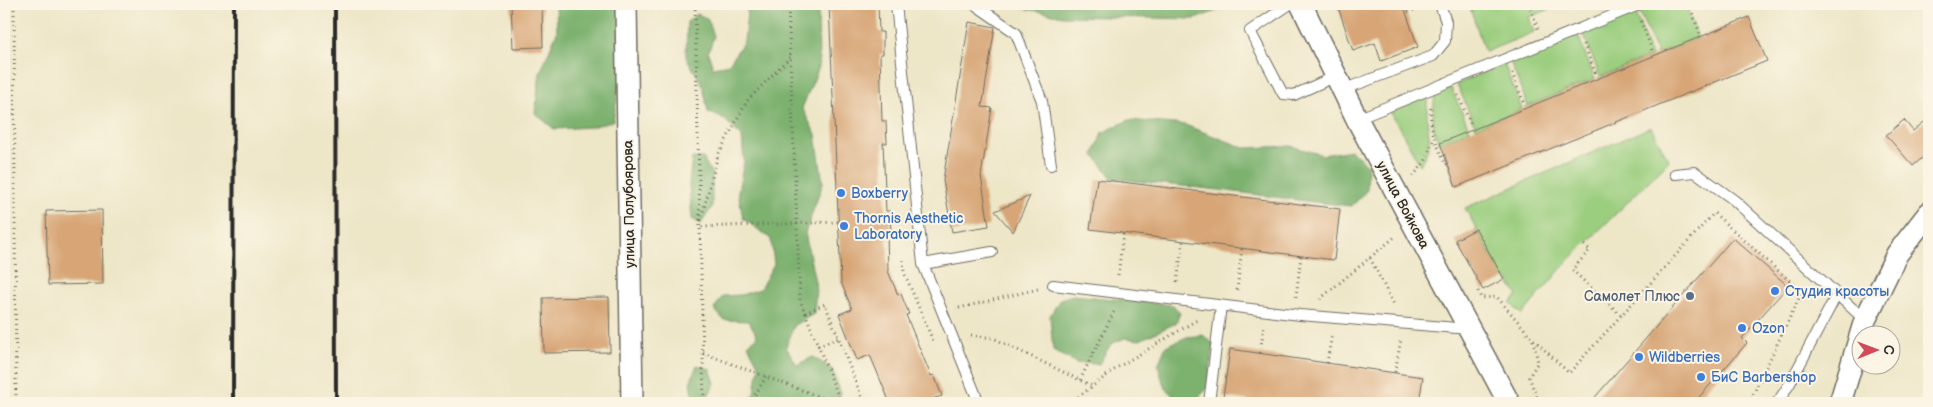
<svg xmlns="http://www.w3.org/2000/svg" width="1933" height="407" font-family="'Balsamiq Sans',sans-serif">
<rect width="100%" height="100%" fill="#fcf5e5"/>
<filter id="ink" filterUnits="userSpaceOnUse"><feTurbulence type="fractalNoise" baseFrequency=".02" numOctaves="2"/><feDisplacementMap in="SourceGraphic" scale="10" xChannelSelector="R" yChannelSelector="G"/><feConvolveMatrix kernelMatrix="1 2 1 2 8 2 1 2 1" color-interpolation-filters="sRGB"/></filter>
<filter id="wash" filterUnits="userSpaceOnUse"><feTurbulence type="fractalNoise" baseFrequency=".0096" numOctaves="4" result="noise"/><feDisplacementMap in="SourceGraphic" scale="20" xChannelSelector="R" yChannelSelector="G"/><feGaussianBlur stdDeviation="1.12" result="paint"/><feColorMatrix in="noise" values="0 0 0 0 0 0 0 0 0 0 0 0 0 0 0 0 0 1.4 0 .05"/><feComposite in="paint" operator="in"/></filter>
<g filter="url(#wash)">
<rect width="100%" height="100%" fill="#ede6c7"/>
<path fill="#9bce7f" stroke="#637c55" d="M1469,4H1564L1529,17L1534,32L1485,52Z
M1648,4H1685L1698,38L1657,54L1638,8Z
M1634,9L1651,56L1600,77L1582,30Z
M1577,33L1595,79L1528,106L1510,61Z
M1504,64L1522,109L1476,128L1457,84Z
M1451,88L1470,130L1440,143C1429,129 1434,108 1435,92Z
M1427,94C1427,102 1427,110 1427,118C1429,141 1433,143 1420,165L1389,109Z
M1651,127L1669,161L1565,264L1522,315L1510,303L1518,296L1506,278L1504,279L1465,208Z"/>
<path fill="#7cb16e" stroke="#546e4c" d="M556,4H621V77L613,121L591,127L554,129L535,113L540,73L557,32Z
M748,4H815L818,10L819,67L802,108L816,135L823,183L805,233L816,287L814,314L794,325L786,347L797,365L813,357L832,369L841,393L836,403C829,403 818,401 812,402C791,403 769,403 748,403L755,392L759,366L748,345L757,336L749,321L724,320L714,309L723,296L741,295L760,289L774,264L771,239L743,218L738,191L744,162L742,137L724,119L708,112L703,86L686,57L687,22L697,14L707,18L714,36L708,53L713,67L729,64L744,41Z
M1003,4H1235L1195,19L1063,16Z
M1129,120L1185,125L1245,148L1291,146L1323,155L1351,150L1368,165L1367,190L1352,206C1307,202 1263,195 1219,190C1183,186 1148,183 1112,178L1094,155L1102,133Z
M692,158H703L712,174V207L701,224L692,219L689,184Z
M1073,295L1173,305L1180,313L1176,323L1140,340L1125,338L1111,344L1099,364L1076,363L1053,350L1050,316L1060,299Z
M1203,335L1214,345L1207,389L1195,401L1179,403L1164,386L1158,365L1166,346L1187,337Z
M697,365L710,369L715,383L706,400H694L690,383Z"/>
<g id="blocks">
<path fill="#d7a576" d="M511,4H542L543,47L513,48Z
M829,4H878L879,32H883V54H880L882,121H886L887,143H883L886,211H890L891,232H887L888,271L898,295L901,294L909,314L906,315L931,376L934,375L942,396L935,398L937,403H890L870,355L857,360L839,314L852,309L841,282Z
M1337,4H1403L1418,47L1381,61L1375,43L1353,51Z
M1749,17L1767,61L1456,187L1440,143Z
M969,22L995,27L982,107L992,108L981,176L989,226L952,232L943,180Z
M1929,118V152L1913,166L1886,135L1904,120L1913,131Z
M1097,179L1340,209L1334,260L1090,229Z
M1030,196L1013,232L995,211Z
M102,210L103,284L48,285L46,211Z
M1476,229L1504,279L1483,290L1455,240Z
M1733,238L1788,286L1742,338L1747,343L1694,403H1590Z
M609,297L610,352L544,353L543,298Z
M1230,349L1423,377L1419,403H1265L1223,397Z"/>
</g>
</g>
<g filter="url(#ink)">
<use href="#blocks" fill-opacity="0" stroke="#6f6c62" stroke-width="1"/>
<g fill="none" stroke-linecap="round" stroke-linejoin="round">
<g stroke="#6f6c62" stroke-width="12">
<path id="lane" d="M896,4L923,264L979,403
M974,4L1016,33L1042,101L1051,165
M1290,4L1250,31L1283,94L1294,95L1336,76
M1342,90L1433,56L1445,41L1446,22L1440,4
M1357,119L1641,4
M1675,174L1695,172L1734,200L1865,320
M923,264L992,252
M1053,285L1300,315L1469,329
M1209,403L1221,306
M1777,403L1789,385L1837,294"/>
</g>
<g stroke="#6f6c62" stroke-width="24">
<path id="street" d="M626,4L632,403
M1301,4L1357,119L1509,403
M1840,403L1865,320L1897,254L1929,213"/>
</g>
<path stroke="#6f6c62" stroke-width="3" stroke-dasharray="1 4" stroke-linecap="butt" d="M14,4L16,403
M695,4L704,403
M788,4L800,300L841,403
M1529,4L1538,29
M1689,4L1700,34
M1408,12L1422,7
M1641,21L1653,53
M1584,44L1597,77
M790,57L747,101L718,155L699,227L838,222
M1512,73L1525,106
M1458,95L1472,127
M1431,108C1429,130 1437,145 1446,165L1447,164
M1413,176L1425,162L1433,140
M1584,245L1590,250L1572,270L1622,316
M1370,258L1394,305
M903,260L904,272L933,341
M1118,275L1123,234
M1177,282L1183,241
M1237,290L1242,248
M1478,291L1481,298L1497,297L1533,339L1569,373L1714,213L1802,292L1751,399L1747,403
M1296,297L1301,256
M1320,299L1396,236
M959,308L1038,289
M805,313L825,304L864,403
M971,335L993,338L1092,386
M1533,340L1538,362L1529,377L1539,403
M818,346L838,338
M703,353L836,403
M1260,353L1264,326
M1327,363L1332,334
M1395,372L1401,339
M1080,380L1115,310
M750,403L766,377
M1070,403L1118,367L1197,320"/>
<use href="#lane" stroke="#fff" stroke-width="10"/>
<use href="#street" stroke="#fff" stroke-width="21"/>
<path stroke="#2b2b2b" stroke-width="4" d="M335,4L336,403
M233,403L234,4"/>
</g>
</g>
<g fill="#3f7fe0" stroke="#fcf5e5" stroke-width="2">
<circle cx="841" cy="193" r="5"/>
<circle cx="844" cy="226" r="5"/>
<circle cx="1775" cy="291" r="5"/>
<circle cx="1742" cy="328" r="5"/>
<circle cx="1639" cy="357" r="5"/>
<circle cx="1701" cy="377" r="5"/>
</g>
<circle fill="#5c6f8a" stroke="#fcf5e5" stroke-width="2" cx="1690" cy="296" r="5"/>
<g text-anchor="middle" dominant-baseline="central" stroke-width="4" stroke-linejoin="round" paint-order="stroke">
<g font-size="14" fill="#366cbe" stroke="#fcf5e5" text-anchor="start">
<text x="851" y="193">Boxberry</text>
<text x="854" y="218">Thornis Aesthetic<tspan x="854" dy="16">Laboratory</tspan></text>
<text x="1785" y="291">Студия красоты</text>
<text x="1752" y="328">Ozon</text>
<text x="1649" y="357">Wildberries</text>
<text x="1711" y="377">БиС Barbershop</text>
</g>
<g font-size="14" fill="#2b2b2b" stroke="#fcf5e5">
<text transform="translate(629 204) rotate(-91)">улица Полубоярова</text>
<text transform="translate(1403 205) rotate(62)">улица Войкова</text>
</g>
<g font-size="14" fill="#4e5e75" stroke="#fcf5e5" text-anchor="end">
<text x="1680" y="296">Самолет Плюс</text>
</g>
</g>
<rect width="1933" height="407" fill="none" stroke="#fcf5e5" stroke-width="20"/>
<g transform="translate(1876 350) rotate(89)"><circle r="24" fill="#fcf5e5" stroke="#a8a49b"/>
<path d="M0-4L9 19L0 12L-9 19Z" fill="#d1495b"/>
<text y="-8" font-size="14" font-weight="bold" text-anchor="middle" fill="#2b2b2b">С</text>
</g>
</svg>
